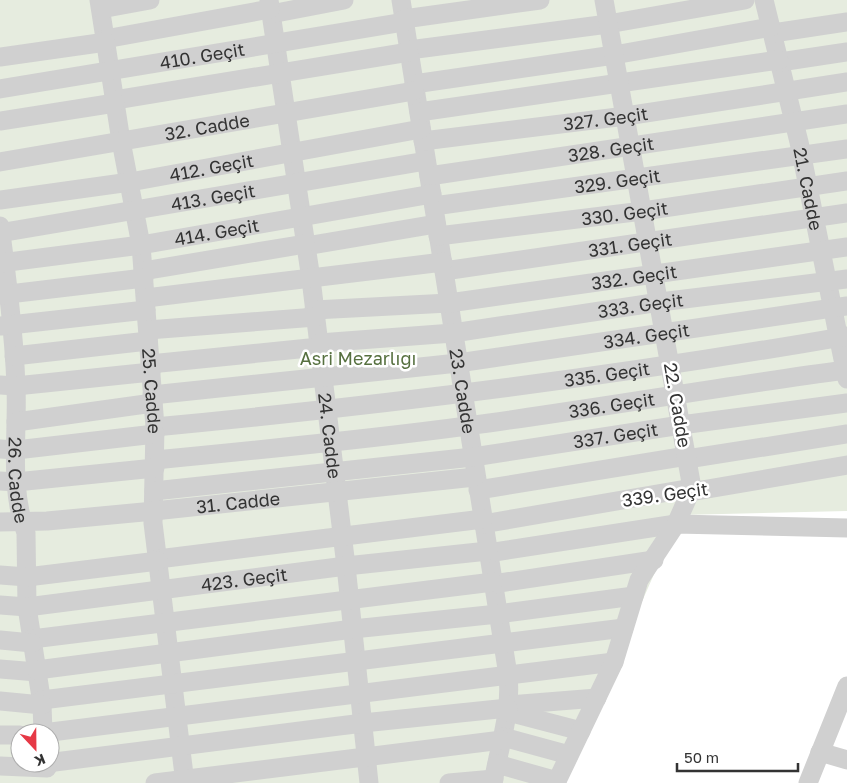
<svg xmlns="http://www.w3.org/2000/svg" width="847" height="783" font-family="'Golos Text',sans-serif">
<rect width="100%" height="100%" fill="#fff"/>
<path fill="#e6ecdf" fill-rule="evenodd" d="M0,0H847V511L680,515L615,663L556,783H0ZM20,733H50V763H20Z"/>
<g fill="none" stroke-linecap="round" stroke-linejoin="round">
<g stroke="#d0d0d0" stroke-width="19">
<path id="s1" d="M99,0L121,141L141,245L155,427L153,523L185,783"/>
<path id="s2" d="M269,0L311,279L346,566L369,783"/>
<path id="s3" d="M401,0L508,675C512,712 499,746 493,783"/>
<path id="s4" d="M764,0L799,142L847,379"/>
<path d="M101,9L150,0"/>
<path d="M271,14L344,0"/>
<path d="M404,19L540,0"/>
<path d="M773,33L847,22"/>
<path d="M105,39L270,9"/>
<path d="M409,50L608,24L745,0"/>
<path d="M0,57L106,42"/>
<path d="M780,62L847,52"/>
<path d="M414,84L614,55L771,27"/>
<path id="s5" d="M0,89L404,22"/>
<path d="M115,100L409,52"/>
<path d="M419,112L779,60"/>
<path d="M0,121L115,103"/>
<path id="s6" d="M423,141L626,116L847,82"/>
<path id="s7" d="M0,162L414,91"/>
<path id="s8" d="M429,176L847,114"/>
<path id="s9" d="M0,200L130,182L421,129"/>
<path id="s10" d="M434,206L847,149"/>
<path id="s11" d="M0,226C7,279 14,333 16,386C18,434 9,487 26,533L27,607L42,704L43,733"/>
<path id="s12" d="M0,233L426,161"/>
<path id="s13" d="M438,236L643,211L847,181"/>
<path d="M306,246L436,224"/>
<path id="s14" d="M0,263L141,245L432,194"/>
<path d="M143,271L305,244"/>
<path id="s15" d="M444,271L847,213"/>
<path d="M0,295L144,278"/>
<path d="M146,298L443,262"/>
<path id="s16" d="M314,310L449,303L847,247"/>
<path d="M1,326L146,310"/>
<path d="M148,330L316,317"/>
<path id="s17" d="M319,343L453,333L660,302L847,279"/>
<path d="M14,356L148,341"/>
<path d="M150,364L319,347"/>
<path d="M0,385L16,386L151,372"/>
<path id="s18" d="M152,395L458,363L847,306"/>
<path d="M16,422L153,403"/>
<path id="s19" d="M155,427C387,405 618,376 847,336"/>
<path d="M0,449L16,450L155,434"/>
<path d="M687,459L847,434"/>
<path id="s20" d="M155,460C259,450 363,440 467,426C593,409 719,387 845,370"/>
<path d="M0,481L16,482L155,468"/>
<path d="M478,490L687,456"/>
<path id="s21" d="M154,491L473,457L681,425L847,403"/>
<path id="s22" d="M0,522L47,521L154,511L475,477"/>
<path d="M483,524L692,488L696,491L847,465"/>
<path d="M488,553L676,524L847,528"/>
<path d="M158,559L483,519"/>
<path d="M0,575L27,577L158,561"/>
<path d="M493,584L654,560"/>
<path id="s23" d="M0,605L27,607L346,566L488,551"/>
<path d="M32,639L493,582"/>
<path d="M0,640L32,643"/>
<path d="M0,669L37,672"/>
<path d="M37,670L353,629L498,614L634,596"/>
<path d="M42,700L624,628"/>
<path d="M0,701L42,705"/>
<path d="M509,705L597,698"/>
<path d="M508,712L581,731"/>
<path d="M43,733L614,662"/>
<path d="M0,735H20"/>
<path d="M503,737L569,755"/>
<path d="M820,752L847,760"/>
<path d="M47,763L363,723L508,708"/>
<path d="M497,764L557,781"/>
<path d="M0,766L47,768"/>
<path d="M155,783L502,740"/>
<path d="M449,783L494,779"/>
<path d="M556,783L614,662L639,580L676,524L692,488L604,0"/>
<path d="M808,783L847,686"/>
</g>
</g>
<g text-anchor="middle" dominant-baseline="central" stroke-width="5" stroke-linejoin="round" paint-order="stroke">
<g font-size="18" fill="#333" stroke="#fff">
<text stroke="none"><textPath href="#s5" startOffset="205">410. Geçit</textPath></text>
<text stroke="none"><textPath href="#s6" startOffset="184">327. Geçit</textPath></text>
<text stroke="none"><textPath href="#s7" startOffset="210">32. Cadde</textPath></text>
<text stroke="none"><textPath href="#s8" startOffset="184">328. Geçit</textPath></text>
<text stroke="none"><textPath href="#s9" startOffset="214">412. Geçit</textPath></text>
<text stroke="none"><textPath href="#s10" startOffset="185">329. Geçit</textPath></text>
<text stroke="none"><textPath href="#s4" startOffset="194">21. Cadde</textPath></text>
<text stroke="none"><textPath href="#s12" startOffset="216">413. Geçit</textPath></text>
<text stroke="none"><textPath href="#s13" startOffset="188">330. Geçit</textPath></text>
<text stroke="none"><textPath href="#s14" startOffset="219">414. Geçit</textPath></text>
<text stroke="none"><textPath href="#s15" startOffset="188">331. Geçit</textPath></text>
<text stroke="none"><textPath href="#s16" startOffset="322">332. Geçit</textPath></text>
<text stroke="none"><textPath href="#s17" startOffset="324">333. Geçit</textPath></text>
<text stroke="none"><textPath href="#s18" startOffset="498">334. Geçit</textPath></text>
<text stroke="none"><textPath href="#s19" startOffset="455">335. Geçit</textPath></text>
<text stroke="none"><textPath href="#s1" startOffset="395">25. Cadde</textPath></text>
<text stroke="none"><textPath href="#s3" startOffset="396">23. Cadde</textPath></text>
<text stroke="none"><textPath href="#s20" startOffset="460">336. Geçit</textPath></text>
<text transform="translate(678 405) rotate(80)">22. Cadde</text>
<text stroke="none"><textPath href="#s21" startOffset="465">337. Geçit</textPath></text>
<text stroke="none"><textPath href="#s2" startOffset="440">24. Cadde</textPath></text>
<text stroke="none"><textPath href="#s11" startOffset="255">26. Cadde</textPath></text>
<text transform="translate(665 494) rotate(-8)">339. Geçit</text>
<text stroke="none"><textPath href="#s22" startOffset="239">31. Cadde</textPath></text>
<text stroke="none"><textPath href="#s23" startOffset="246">423. Geçit</textPath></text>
</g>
<g font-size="18" fill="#56703f" stroke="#fff">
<text x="358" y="358">Asri Mezarlığı</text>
</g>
</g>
<g transform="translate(35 748) rotate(158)"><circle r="24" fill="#ffffff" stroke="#adadad"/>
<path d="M0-4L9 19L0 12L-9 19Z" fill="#e63946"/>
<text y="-8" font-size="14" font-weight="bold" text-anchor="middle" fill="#333333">K</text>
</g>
<path d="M677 763v8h121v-8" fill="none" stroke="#333333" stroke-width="2.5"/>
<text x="684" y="763" font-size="15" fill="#333333" stroke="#ffffff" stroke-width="4" paint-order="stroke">50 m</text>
</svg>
